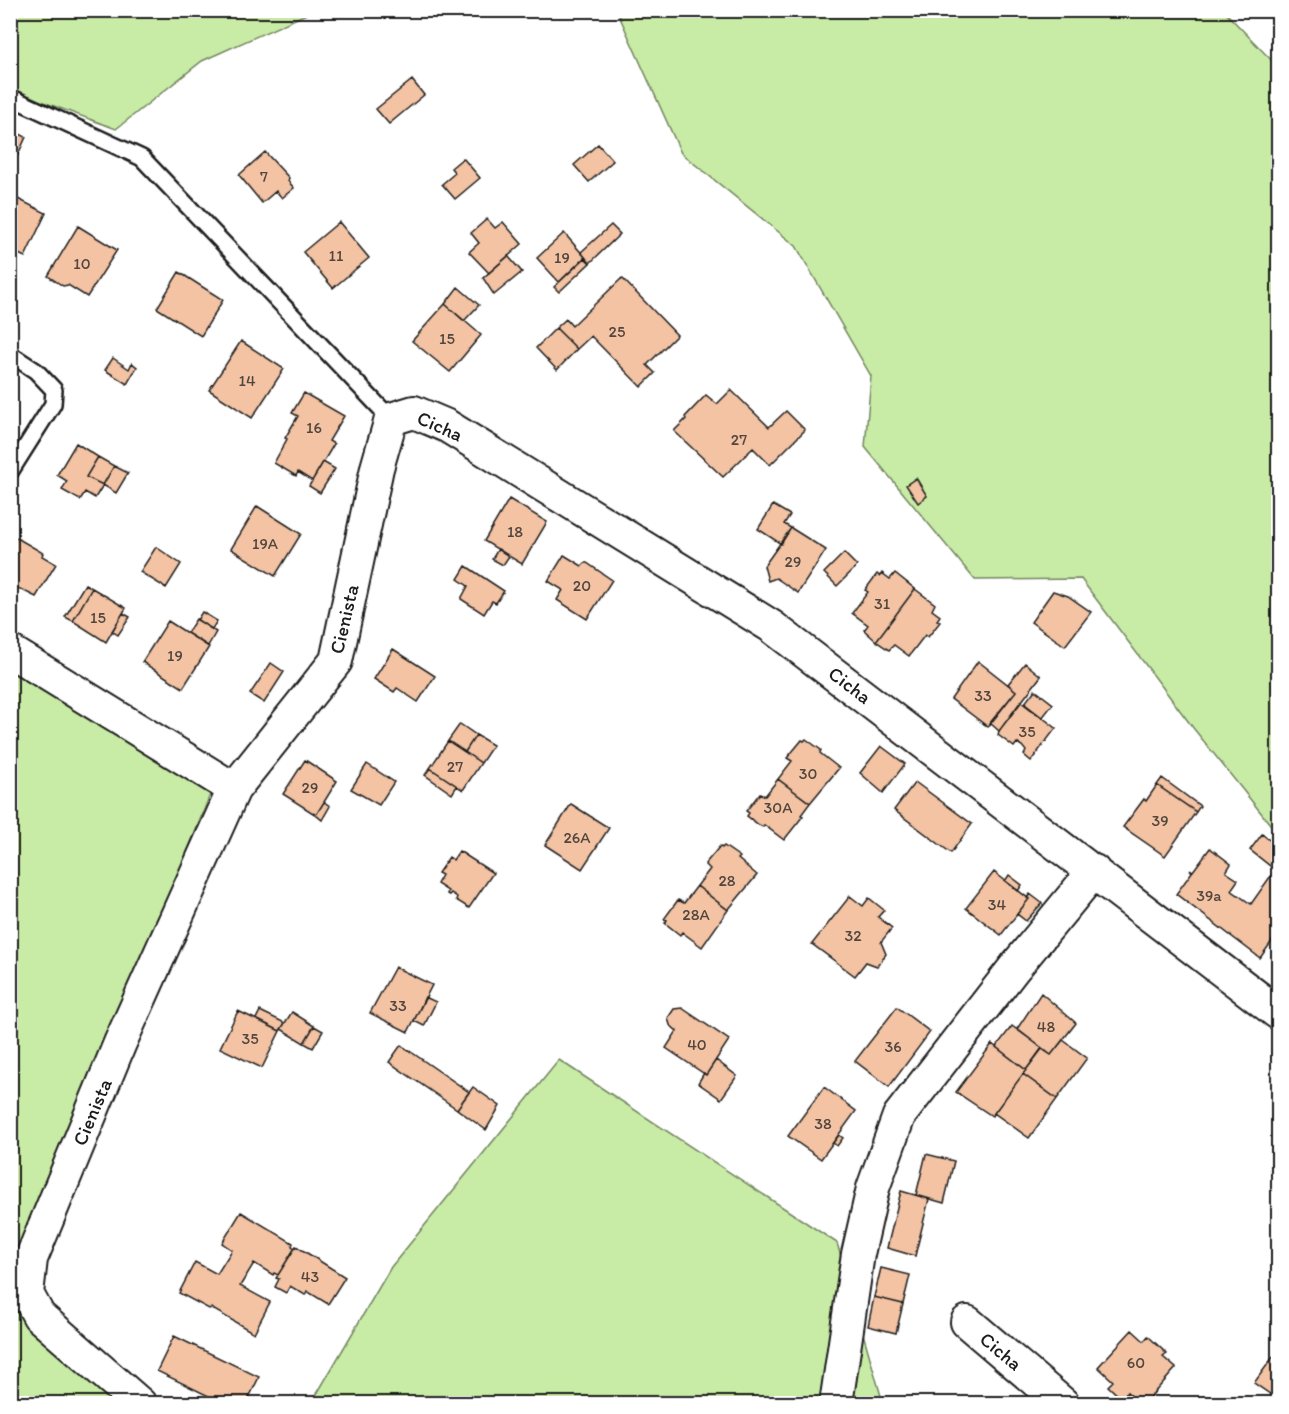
<svg xmlns="http://www.w3.org/2000/svg" width="1289" height="1414" font-family="Itim,sans-serif">
<rect width="100%" height="100%" fill="#fff"/>
<filter id="ink" filterUnits="userSpaceOnUse"><feTurbulence type="fractalNoise" baseFrequency=".0167" numOctaves="2"/><feDisplacementMap in="SourceGraphic" scale="12" xChannelSelector="R" yChannelSelector="G"/><feConvolveMatrix kernelMatrix="1 2 1 2 8 2 1 2 1" color-interpolation-filters="sRGB"/></filter>
<g filter="url(#ink)">
<path fill="#c8eca5" stroke="#728460" stroke-width="1.5" d="M10,11H313L202,61L116,129L11,90Z
M617,11H1224L1278,67V834L1194,729L1081,579L975,580L865,447L871,376L796,246L681,153Z
M11,669L211,792L11,1297Z
M559,1060L837,1243L883,1403L311,1404L391,1267Z
M11,1302L121,1403H11Z"/>
<path fill="#f3c3a3" stroke="#1c1c1c" stroke-width="1.5" d="M412,80L424,95L389,124L376,109Z
M10,129L26,137L15,161L10,159Z
M598,144L613,161L589,182L574,165Z
M265,152L289,178L288,181L294,188L282,198L276,191L262,203L239,175Z
M463,158L480,178L455,199L442,184L455,173L451,168Z
M10,195L46,213L25,257L10,250Z
M487,219L495,228L503,222L522,244L489,273L469,252L479,243L471,233Z
M339,222L369,258L333,288L303,252Z
M611,225L620,234L590,263L581,252Z
M78,226L117,250L87,297L68,285L63,286L48,276Z
M564,233L585,257L559,282L537,258Z
M508,256L522,272L494,295L483,278Z
M585,258L590,263L559,292L554,287Z
M179,272L223,300L201,336L157,308Z
M622,278L677,335L647,365L655,373L641,387L591,336L577,349L556,328L566,319L572,326Z
M458,287L479,305L464,321L445,304Z
M445,304L481,335L450,372L412,341Z
M556,328L577,349L557,370L536,348Z
M241,341L284,369L252,418L209,390Z
M113,358L129,369L132,363L137,367L127,384L105,370Z
M731,390L769,427L786,411L805,430L770,465L753,448L723,477L674,431L686,419L685,417L706,395L717,404Z
M304,393L344,416L329,441L334,444L312,481L298,472L296,476L274,463L287,439L285,438L298,416L292,413Z
M76,443L98,457L86,477L103,485L95,498L85,492L80,500L62,490L67,481L57,475Z
M98,457L114,466L103,485L86,477Z
M323,462L335,469L320,493L309,486Z
M114,466L128,473L116,493L103,485Z
M916,478L927,496L918,503L906,485Z
M509,499L547,522L522,564L484,541Z
M773,505L790,515L784,524L791,528L781,544L758,529Z
M257,506L301,534L275,576L231,549Z
M791,528L826,550L798,593L776,578L768,581L764,566Z
M10,534L43,553L42,556L56,564L36,597L10,584Z
M156,547L181,564L166,588L140,572Z
M498,549L509,556L503,565L492,559Z
M844,553L857,566L837,586L824,573Z
M564,555L582,566L585,563H587L612,580L587,619L557,600L563,590L548,581Z
M466,566L504,591L496,603L492,601L484,614L461,599L468,586L458,579Z
M882,573L890,579L895,573L915,589L876,641L864,630L868,625L852,613L868,592L865,590L877,574L880,576Z
M85,584L92,588L73,621L65,617Z
M92,588L126,608L106,642L73,621Z
M915,589L935,604L932,610L940,616L937,620L940,622L928,637L925,635L909,656L894,645L889,650L876,641Z
M1053,591L1068,596L1091,612L1065,646L1031,622Z
M202,612L217,621L212,629L197,620Z
M123,613L130,617L118,635L112,631Z
M196,619L216,632L208,646L187,633Z
M168,621L209,647L183,688L142,662Z
M393,649L435,676L418,702L397,688L394,692L374,679Z
M978,661L1016,691L988,727L951,699Z
M271,663L284,672L264,703L250,694Z
M1025,663L1041,676L999,731L990,723L1016,691L1008,684Z
M1035,690L1053,704L1042,718L1024,704Z
M1021,701L1056,728L1031,761L1024,755L1026,751L1022,746L1017,743L1014,747L998,735L999,731Z
M460,724L476,735L465,752L448,741Z
M476,735L493,745L481,763L465,752Z
M806,739L821,750L820,753L839,768L810,803L778,779L792,761L787,758L802,740L804,741Z
M448,741L481,763L463,790L430,768Z
M881,746L905,764L883,793L860,773Z
M305,760L337,781L316,815L283,794Z
M367,764L394,782L379,805L351,789Z
M430,768L457,786L452,794L425,775Z
M1162,778L1200,806L1196,812L1157,785Z
M778,779L810,803L801,815L803,816L784,840L764,825L763,827L759,825L747,816L749,813L746,811L760,793L765,796Z
M915,782L972,824L951,853L894,810Z
M1157,785L1196,812L1165,856L1123,827L1144,799L1146,801Z
M324,802L330,806L322,820L316,815Z
M571,804L609,828L582,869L545,845Z
M1262,834L1278,847V933L1260,958L1176,894L1192,872L1190,869L1193,871L1210,848L1231,864L1226,872L1238,880L1231,890L1251,904L1275,870L1250,850Z
M720,846L722,848L724,846L740,857L738,859L757,875L728,910L697,886L710,869L705,864Z
M459,851L493,873L469,908L456,900L457,897L451,893L449,895L447,894L448,891L437,884L442,875L438,873L449,857L453,860Z
M994,872L1029,899L1001,935L966,908Z
M1009,875L1022,885L1018,891L1005,881Z
M697,886L728,910L702,947L682,932L680,935L665,923L667,920L664,919L678,900L684,903Z
M1030,894L1042,903L1026,921L1017,914L1029,899L1027,898Z
M850,896L863,906L869,898L884,910L878,917L892,928L881,942L886,954L882,960L877,966L866,962L855,976L812,944Z
M395,967L432,985L408,1032L370,1013Z
M1041,993L1076,1023L1051,1055L1017,1029Z
M425,997L436,1002L424,1026L414,1021Z
M897,1007L930,1032L889,1087L855,1061Z
M682,1008L729,1040L706,1075L666,1048L677,1031L670,1025L668,1018L674,1009Z
M238,1011L280,1031L262,1068L220,1048Z
M260,1011L285,1023L280,1031L256,1019Z
M292,1012L314,1026L304,1043L281,1029Z
M314,1026L323,1031L313,1048L304,1043Z
M1012,1026L1042,1048L1026,1070L996,1047Z
M1063,1040L1087,1058L1057,1099L1023,1074L1042,1049L1051,1055Z
M992,1044L1026,1070L992,1116L956,1092Z
M401,1045L469,1092L457,1109L389,1062Z
M716,1060L737,1076L721,1099L698,1083L704,1073L706,1075Z
M1023,1074L1057,1099L1029,1138L994,1113Z
M473,1087L500,1106L486,1130L457,1109Z
M824,1087L856,1111L821,1159L788,1136Z
M839,1135L843,1138L837,1146L833,1143Z
M926,1154L954,1161L944,1203L916,1195Z
M1278,1159V1177L1270,1170Z
M901,1191L929,1199L915,1256L887,1248Z
M241,1212L293,1243L292,1246L295,1248L278,1275L274,1273L273,1275L254,1263L240,1286L270,1302L254,1333L211,1308L209,1309L179,1293L195,1262L217,1274L232,1250L222,1243Z
M296,1246L345,1277L328,1304L307,1291L305,1295L290,1286L286,1293L275,1287L279,1279L276,1278Z
M881,1268L910,1275L903,1304L874,1297Z
M874,1297L903,1304L896,1333L868,1326Z
M1132,1330L1144,1341L1148,1336L1167,1354L1163,1357L1176,1368L1144,1404H1140L1127,1392L1122,1399L1108,1386L1113,1381L1098,1367Z
M174,1336L259,1377L246,1404H225L157,1371Z
M1278,1350V1404H1274L1277,1399L1254,1383Z"/>
<g fill="none" stroke-linecap="round" stroke-linejoin="round">
<g stroke="#1c1c1c" stroke-width="20">
<path id="service" d="M10,97L142,158L391,419
M10,354L36,371L54,390L53,404L10,472"/>
</g>
<g stroke="#1c1c1c" stroke-width="36">
<path id="minor" d="M10,651L234,789
M967,1322L1063,1404
M140,1404L39,1316L27,1294L31,1259L120,1043L234,789L336,661L377,468L391,419L414,412L447,426L771,626L1278,1013
M836,1404L858,1254L873,1188L899,1116L1015,967L1094,871"/>
</g>
<use href="#service" stroke="#fff" stroke-width="15"/>
<use href="#minor" stroke="#fff" stroke-width="32"/>
</g>
</g>
<g text-anchor="middle" dominant-baseline="central" stroke-width="5" stroke-linejoin="round" paint-order="stroke">
<g font-size="16" fill="#52463e">
<text x="264" y="176">7</text>
<text x="336" y="255">11</text>
<text x="562" y="257">19</text>
<text x="82" y="263">10</text>
<text x="617" y="331">25</text>
<text x="447" y="338">15</text>
<text x="247" y="380">14</text>
<text x="314" y="427">16</text>
<text x="739" y="439">27</text>
<text x="515" y="531">18</text>
<text x="265" y="543">19A</text>
<text x="793" y="561">29</text>
<text x="582" y="585">20</text>
<text x="882" y="603">31</text>
<text x="98" y="617">15</text>
<text x="175" y="655">19</text>
<text x="983" y="695">33</text>
<text x="1027" y="731">35</text>
<text x="455" y="766">27</text>
<text x="808" y="773">30</text>
<text x="310" y="787">29</text>
<text x="778" y="807">30A</text>
<text x="1160" y="820">39</text>
<text x="577" y="837">26A</text>
<text x="727" y="880">28</text>
<text x="1209" y="895">39a</text>
<text x="997" y="904">34</text>
<text x="696" y="914">28A</text>
<text x="853" y="935">32</text>
<text x="398" y="1005">33</text>
<text x="1046" y="1026">48</text>
<text x="250" y="1038">35</text>
<text x="697" y="1044">40</text>
<text x="893" y="1046">36</text>
<text x="823" y="1123">38</text>
<text x="310" y="1276">43</text>
<text x="1136" y="1362">60</text>
</g>
<g font-size="20" fill="#1c1c1c" stroke="#fff">
<text transform="translate(440 426) rotate(24)">Cicha</text>
<text transform="translate(344 619) rotate(-77)">Cienista</text>
<text transform="translate(850 685) rotate(37)">Cicha</text>
<text transform="translate(92 1112) rotate(-67)">Cienista</text>
<text transform="translate(1001 1351) rotate(40)">Cicha</text>
</g>
</g>
<rect width="1289" height="1414" fill="none" stroke="#fff" stroke-width="36"/>
<rect x="18" y="18" width="1253" height="1378" fill="none" stroke="#1c1c1c" stroke-width="2" filter="url(#ink)"/>
</svg>
